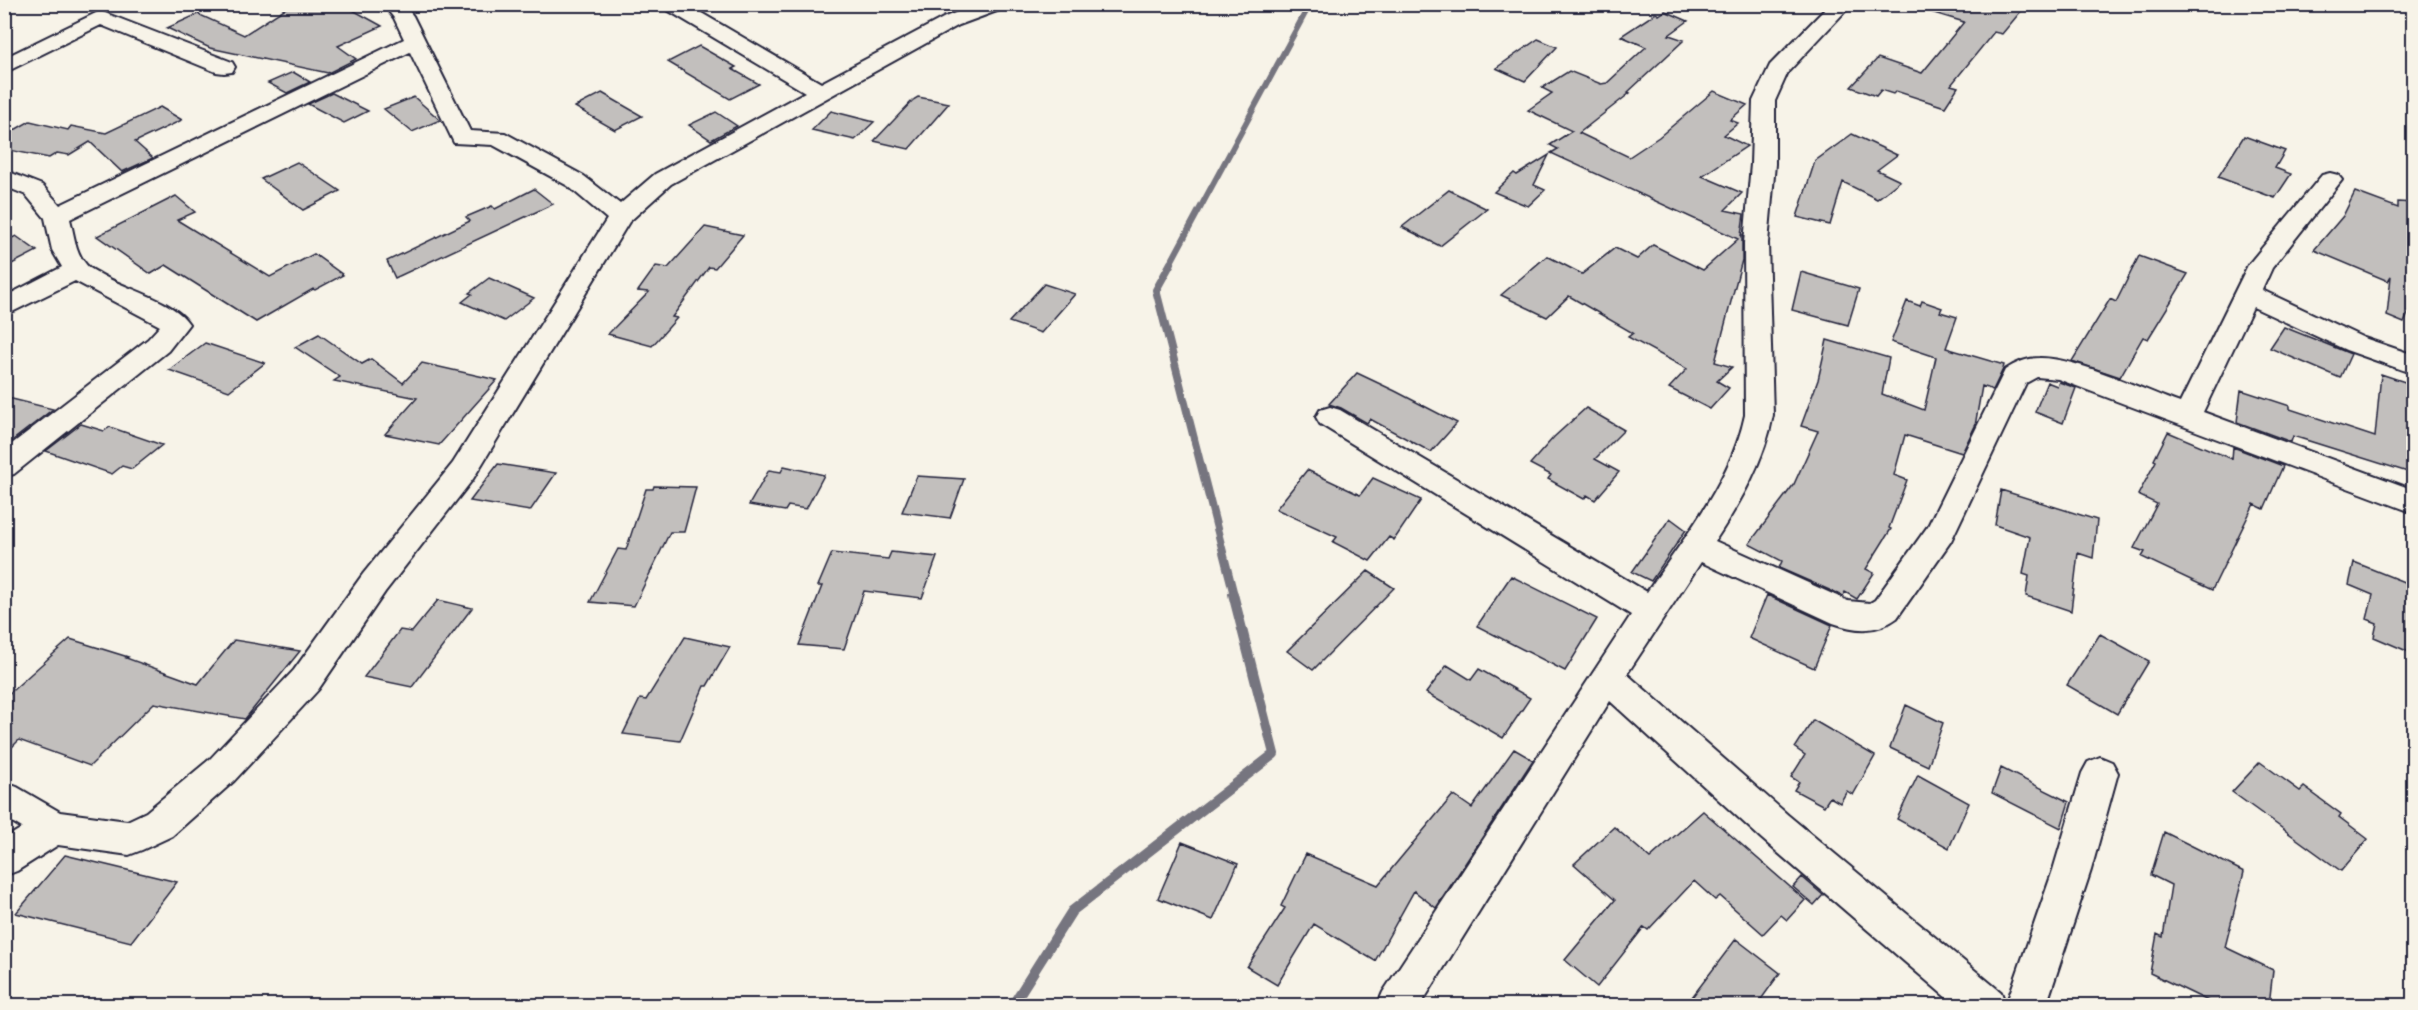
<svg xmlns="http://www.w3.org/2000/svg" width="2418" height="1010" font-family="'Shantell Sans',sans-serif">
<rect width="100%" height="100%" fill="#f7f3e8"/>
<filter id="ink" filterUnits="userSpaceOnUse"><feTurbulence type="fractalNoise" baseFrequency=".0167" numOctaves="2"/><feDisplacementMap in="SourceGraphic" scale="12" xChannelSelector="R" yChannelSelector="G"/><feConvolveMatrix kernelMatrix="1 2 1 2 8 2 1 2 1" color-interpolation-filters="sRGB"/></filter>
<g filter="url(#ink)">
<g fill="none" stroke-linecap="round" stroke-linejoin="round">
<path stroke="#76747f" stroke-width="6" d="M1170,264L1310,4"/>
<path stroke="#76747f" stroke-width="8" d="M1171,263L1156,290L1234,595"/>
<path stroke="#76747f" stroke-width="10" d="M1012,1006L1072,911L1274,754L1233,594"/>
</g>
<path fill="#c2bfbd" stroke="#22223b" stroke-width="1.5" d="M292,4H342L382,26L338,46L356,59L328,73L210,48L167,28L198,14L244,35Z
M1925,4H2027L2002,34L1994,32L1951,85L1958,87L1945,107L1896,91L1893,94L1881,90L1876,96L1851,87L1878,58L1922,73L1964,22L1924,10Z
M1665,11L1688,21L1669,35L1684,40L1628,92L1630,93L1579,133L1629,157L1659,137L1714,91L1747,105L1730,120L1738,123L1724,135L1747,146L1702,176L1742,193L1725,210L1744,214L1741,236L1742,235V260L1715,362L1732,367L1717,381L1729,388L1710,409L1669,388L1687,369L1628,337L1633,333L1569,296L1547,317L1501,295L1547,256L1582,274L1615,248L1637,259L1653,245L1703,270L1738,239L1551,153L1558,149L1550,145L1572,131L1528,110L1552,93L1542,88L1569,71L1601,84L1607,83L1646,47L1621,36L1656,13L1659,15Z
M1538,39L1557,47L1525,81L1496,68Z
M699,46L736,67L732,69L759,84L730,99L668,62Z
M293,72L310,82L287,93L268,83Z
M332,93L368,111L344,123L308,104Z
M602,93L642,116L615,130L575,107Z
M414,97L440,120L412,132L384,109Z
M918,97L949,103L909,149L874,141L913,100Z
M160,107L182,120L135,142L153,158L122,172L90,142L69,155L57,153L49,158L4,149V136L30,121L68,130L71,126L106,133Z
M831,111L874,122L855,140L812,130Z
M716,112L737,126L711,140L689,125Z
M1852,134L1897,155L1877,170L1900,181L1877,199L1843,182L1830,225L1797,217L1815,161Z
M2244,136L2285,151L2275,168L2291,174L2275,198L2218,177Z
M1549,155L1534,185L1545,190L1528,206L1494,192L1514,173L1517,175Z
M297,162L340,191L303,210L261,179Z
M534,189L553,204L395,278L387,261L470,221L466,217L492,206L495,209Z
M1449,190L1487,209L1440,246L1402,227Z
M2355,192L2398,208V202L2414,203V300L2404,323L2387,316L2391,276L2388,281L2314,250L2343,216Z
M176,196L195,212L177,220L270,277L314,254L343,275L315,290L313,289L256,322L166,265L151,274L97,236Z
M705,227L743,235L715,268L709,267L672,317L677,318L652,346L608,334L649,292L638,291L656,266L668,268Z
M16,236L37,251L4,268V242Z
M2139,256L2188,274L2148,339L2143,337L2120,377L2072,361L2110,299L2116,302Z
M1801,272L1859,289L1848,325L1792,310Z
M489,278L534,298L504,321L462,302L472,294L469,293Z
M1044,284L1075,294L1041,333L1009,322Z
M1907,301L1920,306L1922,301L1942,308L1940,312L1957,317L1946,348L2004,365L2003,369L1993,390L1982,386L1975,426L1962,453L1905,435L1894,475L1907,480L1889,528L1891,529L1866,569L1874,573L1857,599L1845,592L1843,596L1779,568L1782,561L1749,544L1794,484L1818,431L1801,426L1818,380L1827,340L1889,358L1882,394L1924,410L1936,357L1891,342Z
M2284,327L2351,354L2340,378L2270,348Z
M319,334L362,364L371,359L403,383L422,363L497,380L439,445L385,434L417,398L334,381L340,377L295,347Z
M205,343L265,363L229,391L169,370Z
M1357,373L1395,391L1457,423L1431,452L1370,419L1367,423L1341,408L1329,404Z
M2381,374L2414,385V474L2293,436L2291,442L2237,422L2241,390L2290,406V409L2375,437Z
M2047,382L2057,386L2059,382L2076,388L2063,423L2035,412Z
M4,397L53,409L4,447Z
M1586,408L1624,430L1595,459L1619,472L1595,500L1587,495L1584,499L1548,479L1551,475L1530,464L1554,437Z
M81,424L104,431L110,427L162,445L132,469L122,466L112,474L46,451Z
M2168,432L2232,459L2233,447L2283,466L2264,509L2254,504L2212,590L2142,557L2145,552L2134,548L2157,504L2138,495L2156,461L2154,460Z
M498,464L556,473L530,511L470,501Z
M784,466L824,475L806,509L788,506L785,511L749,505L769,470L781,472Z
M1307,470L1360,495L1373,478L1421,500L1394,540L1389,537L1370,561L1333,542L1337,537L1276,509Z
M917,476L964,479L950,518L902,512Z
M654,486L696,487L684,532H670L634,606L590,602L618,549L626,550L646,489H653Z
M2001,490L2097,520L2093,558L2078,553L2071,611L2026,596L2029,576L2023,574L2030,537L1995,525Z
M1670,518L1686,530L1651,581L1632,572Z
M891,552L937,557L922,598L864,591L844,649L799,645L822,586H818L832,553L888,559Z
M2354,562L2414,586V654L2374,637L2377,623L2367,619L2373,595L2349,585Z
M1368,571L1394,588L1313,670L1287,651Z
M1511,576L1597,619L1565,671L1477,626Z
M1767,595L1832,625L1814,668L1749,638Z
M438,600L472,608L412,687L364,677L400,630L412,632Z
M2100,634L2149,661L2117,714L2067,685Z
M685,637L730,647L707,686H704L680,741L623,734L640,699L646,700Z
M70,639L128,657L126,658L198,684L234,640L300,651L245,719L154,703L90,766L19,740L4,755V698Z
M1447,665L1471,680L1479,669L1530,698L1503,738L1426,693Z
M1906,705L1943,723L1928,766L1890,748Z
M1813,720L1875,756L1853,795L1847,791L1840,803L1830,797L1824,806L1794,790L1799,782L1791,777L1805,755L1795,748Z
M1514,749L1533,760L1436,908L1414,891L1375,961L1314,924L1277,985L1247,967L1285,908L1281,906L1306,854L1378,885L1453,795L1472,808Z
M2260,762L2300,791L2304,787L2341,814L2339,817L2368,839L2341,871L2232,792Z
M2001,768L2069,802L2061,828L1992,793Z
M1918,775L1969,803L1949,848L1897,819Z
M1703,811L1805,900L1787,920L1781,915L1763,934L1720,896L1715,900L1694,881L1648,930L1644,927L1597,987L1565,960L1615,900L1574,864L1614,827L1650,858Z
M2164,832L2244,872L2225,947L2273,970L2269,1005H2207L2208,1001L2150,973L2157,934L2163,937L2171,885L2151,875Z
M1182,842L1238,864L1213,920L1158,898Z
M65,855L177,882L131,942L16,913Z
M1802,877L1823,895L1814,905L1793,887Z
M1736,939L1780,973L1757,1005H1686Z"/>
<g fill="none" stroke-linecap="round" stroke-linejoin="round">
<g stroke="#22223b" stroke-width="4">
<path id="minor" d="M383,4H404L413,16L470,131L505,133L584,176L620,204L655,174L805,92L664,8L661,4H686L821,83L945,17L978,4H1008L1005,8L959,25L671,184L629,222L473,479L385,592L318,690L234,781L172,836L142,850L129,855L58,845L17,871L4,876V839L22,828L4,817V782L17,787L60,812L127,821L146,812L210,759L294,670L363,574L453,463L607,219L568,186L493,145L454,143L410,52L70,219C74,234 75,251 85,263C88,268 95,271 100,274C125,289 174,300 189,324L168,351L14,474L4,477V450L148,339L160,326L75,281L4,316V297L62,267L52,250L45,218L26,195L4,186V170L42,185L60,205L404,39L394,18Z
M1830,4H1852L1788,72L1775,101V164L1768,243L1773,415C1765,460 1740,503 1715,541L1848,601L1870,603L1875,600L1928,526L2005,370C2015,363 2027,358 2039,358C2075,357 2144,390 2180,403L2248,265L2322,175L2330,173L2338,175L2342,180L2272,268L2262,290L2364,338L2414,355V374L2346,350L2253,307L2203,412L2414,490V513L2058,379L2037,377L2026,383L1951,541L1897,618C1877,633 1856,631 1833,623L1701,562L1627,674L1788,815L2001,992L2006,1005L2053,870L2082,773L2088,762L2100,757L2112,762L2118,773L2091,870L2046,1006H1956L1762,839L1610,701L1420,1006H1377L1383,992L1631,615L1320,424L1316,417L1320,410L1330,407L1340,410L1647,592C1684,538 1731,481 1745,415L1744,243L1751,164L1753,101L1770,65Z
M100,11L232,62L235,67L232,72L224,73L216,72L101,25L4,73V58Z"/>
</g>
<use href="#minor" fill="#f7f3e8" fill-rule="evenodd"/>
</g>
</g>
<rect width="2418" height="1010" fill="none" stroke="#f7f3e8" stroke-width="24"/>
<rect x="12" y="12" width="2394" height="986" fill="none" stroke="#22223b" stroke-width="2" filter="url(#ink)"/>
</svg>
